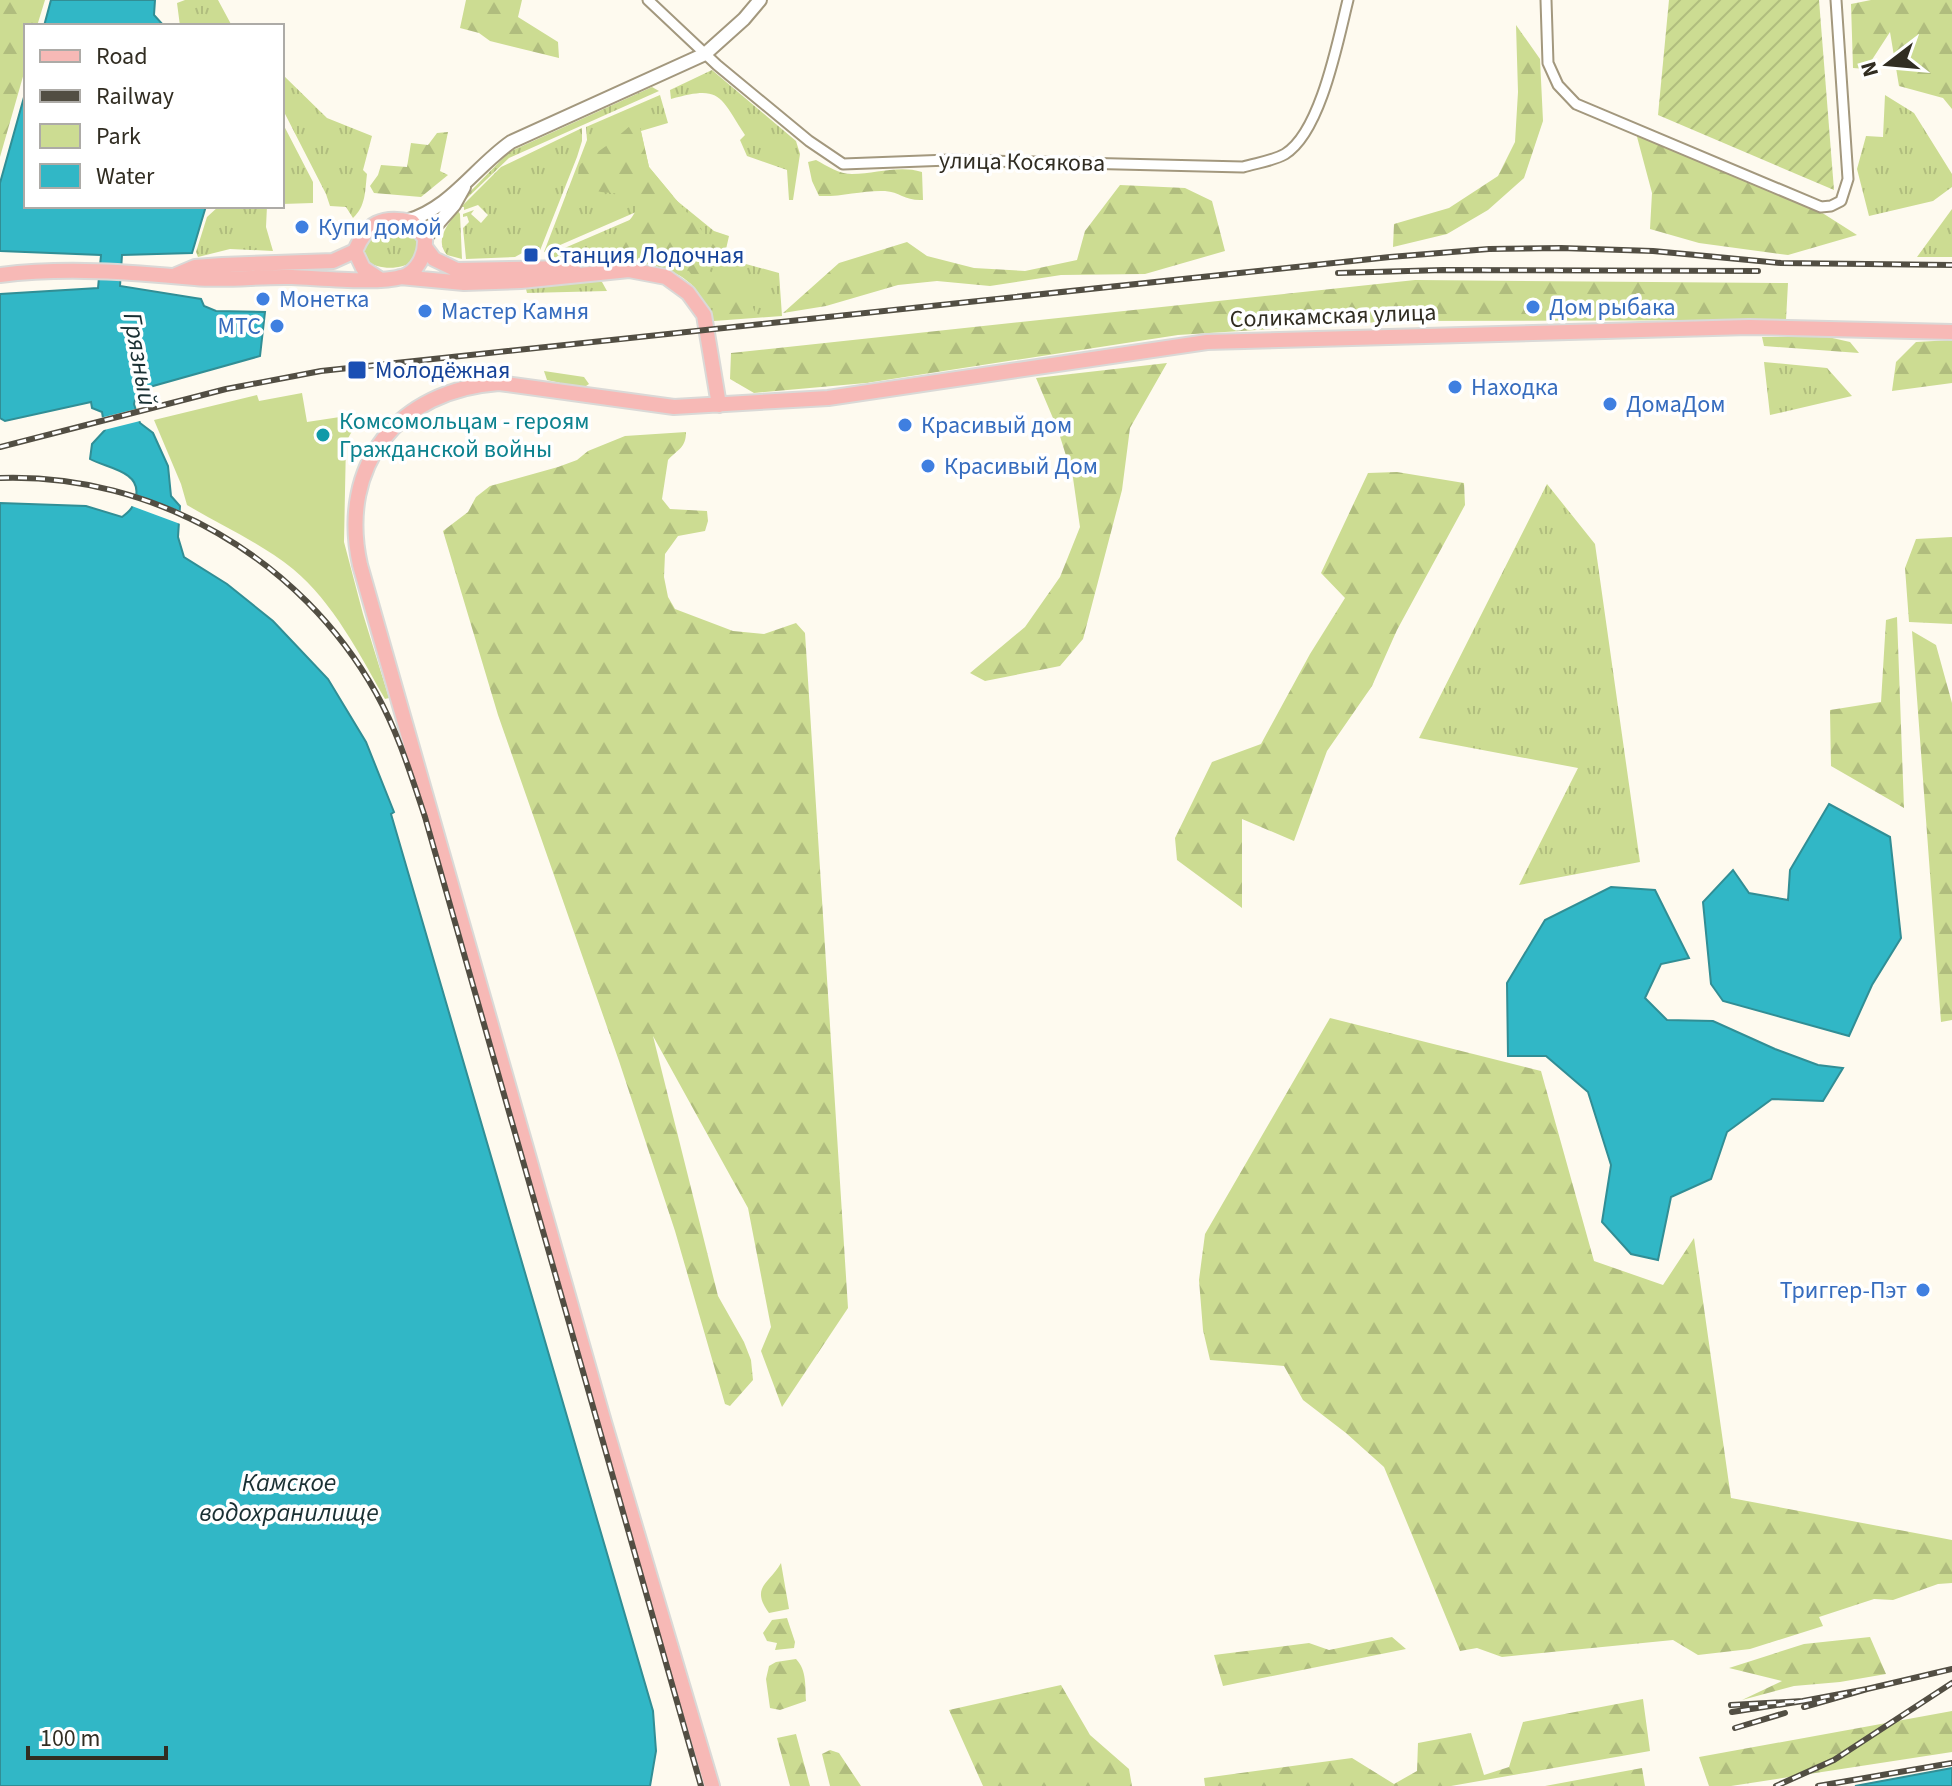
<svg xmlns="http://www.w3.org/2000/svg" width="1952" height="1786" font-family="'Source Sans 3',sans-serif">
<defs>
<pattern id="grass-tufts" width="24" height="20" patternUnits="userSpaceOnUse" patternTransform="scale(2)"><rect width="24" height="20" fill="#ccdc92"/><path d="M3 7l-1-3M5 7V3M7 7l1-3M15 17l-1-3M17 17v-4M19 17l1-3" fill="none" stroke="#b0bd7e"/></pattern>
<pattern id="forest-firs" width="22" height="20" patternUnits="userSpaceOnUse" patternTransform="scale(2)"><rect width="22" height="20" fill="#ccdc92"/><path d="M5 1l3.5 6h-7zM16 11l3.5 6h-7z" fill="#b0bd7e"/></pattern>
<pattern id="garden-furrows" width="10" height="10" patternUnits="userSpaceOnUse" patternTransform="scale(2)"><rect width="10" height="10" fill="#ccdc92"/><path d="M-1 1l2-2M0 10L10 0M9 11l2-2" fill="none" stroke="#b0bd7e"/></pattern>
</defs>
<rect width="100%" height="100%" fill="#fefaef"/>
<path fill="url(#grass-tufts)" d="M185,0H218L232,26H180L177,3Z
M712,70L796,141L800,154L793,200H789L787,170L747,156L740,140L745,135C719,95 721,85 671,99L670,90Z
M282,74L327,118L372,136L363,170L367,174C365,191 366,206 353,218L346,207L330,206L326,194L282,108Z
M652,87L659,91L509,158L465,200L463,199L509,152Z
M660,95L668,123L641,131L649,167L673,196L544,252L587,140L586,127Z
M1885,95L1914,113L1952,174V187L1933,201L1869,216L1857,169L1866,136L1883,137Z
M282,122L313,182V203L282,204Z
M582,128V141L577,157L539,253L536,254L534,251L524,252L515,257L466,259L463,228L469,222L467,216L463,217V214L474,210L471,214L481,223L488,215L478,205L464,210V207H461L501,167Z
M676,200L714,231L729,236L724,258L779,273L782,316L714,321C708,309 701,294 691,284C657,252 589,264 546,256Z
M219,206H267L266,227L273,251L230,249L198,257L196,252L207,217Z
M1952,209V257H1917Z
M458,211L460,214L462,259L447,255C434,240 448,224 458,211Z
M401,227L412,233L419,243L414,261C401,270 379,270 366,261L362,245L379,229Z
M591,281L602,282L607,291L527,293L526,289L529,286Z
M1764,362L1827,368L1852,396L1770,415Z
M1547,484L1595,544L1640,862L1519,885L1578,768L1419,738Z"/>
<path fill="url(#forest-firs)" d="M0,0H45L37,26H26V66L0,157Z
M466,0H522L518,17L558,42L559,58L490,41L479,33L460,28Z
M1871,0H1952V109L1943,98L1899,86L1890,32L1866,69L1853,68L1851,4Z
M1516,25L1540,59L1543,121L1524,178L1488,210L1447,234L1393,247L1394,224L1449,208L1498,176L1515,142L1518,92Z
M638,119L649,167L723,256L707,270L743,287L757,316L719,317L689,271L605,251L632,217L645,196L601,192L577,186L579,165L609,144Z
M448,132L440,171L448,175L421,197L374,193L370,186L378,175L381,165L407,167L411,143L428,145L437,133Z
M1636,133L1813,207L1857,235L1788,255L1699,243L1650,229L1652,193Z
M816,160C827,166 839,174 852,174C876,174 898,165 922,172L923,200C905,201 900,192 885,191C863,190 841,197 819,196L812,181L808,162Z
M1120,185L1185,188L1212,201L1225,251L1145,274L1061,275L990,286L937,281L898,285L826,306L783,313L839,263L907,242L927,256L974,268L1025,271L1077,260L1085,231Z
M1415,280L1788,283L1786,320L1397,321L1178,335L866,383L754,393L730,379L731,353Z
M1762,337H1828L1850,342L1859,353L1764,346Z
M1952,340V383L1892,391L1896,362L1916,342Z
M1167,363L1130,428L1122,490L1083,639L1060,666L985,681L970,673L1025,627L1060,577L1080,527L1073,478L1058,430L1036,378Z
M544,371L584,377L589,384L583,388L547,380Z
M686,432C686,448 678,449 668,460L662,499L670,509L707,511L708,521L705,531L678,536L665,554L664,577L668,597L675,609L733,631L764,634L796,623L805,633L848,1308L782,1407L761,1351L771,1327L748,1208L653,1036L718,1296L744,1342L751,1360L753,1380L730,1406L725,1404L675,1231L619,1061L498,715L443,531L468,512L476,497L490,486L558,467L577,460L588,451L625,436Z
M1397,472L1464,483L1465,505L1397,630L1372,686L1327,751L1294,841L1242,819V908L1177,860L1175,838L1212,762L1261,744L1310,654L1345,598L1321,573L1368,473Z
M1952,537V624L1909,622L1905,568L1916,539Z
M1897,617L1904,808L1831,766L1830,710L1881,702L1886,620Z
M1912,631L1936,645L1952,703V1020L1941,1022Z
M1330,1018L1541,1071L1594,1261L1663,1285L1694,1238L1731,1498L1952,1540V1583L1938,1584L1893,1600L1874,1599L1819,1617L1823,1626L1750,1649L1698,1655L1673,1640L1502,1657L1477,1648L1460,1651L1384,1467L1346,1433L1303,1400L1284,1366L1210,1360L1203,1330L1199,1280L1205,1234Z
M781,1563L789,1609L769,1613C750,1587 769,1584 781,1563Z
M787,1618L795,1642L794,1648L775,1650L777,1643L767,1641L763,1633L772,1620Z
M1392,1637L1406,1649L1223,1686L1214,1655L1309,1643L1329,1650Z
M1870,1637L1886,1674L1840,1682L1794,1686L1742,1700L1782,1681L1729,1668L1804,1644Z
M796,1659C807,1670 805,1687 806,1701L780,1710L770,1708L766,1679L769,1666L776,1662Z
M1061,1685L1090,1735L1129,1769L1132,1786H983L949,1710Z
M1643,1699L1650,1751L1451,1786H1205L1204,1778L1352,1758L1394,1784L1417,1771L1418,1743L1471,1733L1484,1775L1509,1767L1523,1722Z
M1952,1711V1752L1731,1786H1709L1699,1757Z
M796,1734L810,1786H790L777,1738Z
M830,1750L839,1753L861,1786H830L822,1754Z
M1642,1768L1645,1786H1545Z"/>
<path fill="#ccdc92" d="M302,393L307,422L353,415L357,422L346,442L344,542L363,614L389,698L385,699C360,655 333,602 293,569C261,543 222,526 187,505L181,484L154,420L257,395L259,401Z"/>
<path fill="url(#garden-furrows)" d="M1669,0H1819L1834,190L1658,115Z"/>
<path fill="#31b7c6" stroke="#318e95" stroke-width="2" d="M51,0H155L154,15L164,26H44Z
M26,90V206H206L192,253L122,255L120,286L195,298L201,299L204,306L216,311L265,312L260,356L146,388L137,393L134,404L140,423L153,433L168,466L171,496L180,506L178,537L184,557L227,584L273,621L328,679L366,742L394,812L391,814L653,1711L656,1751L650,1786H0V503L86,506L122,517C130,511 134,507 136,496C141,471 106,468 90,459L92,444L105,430L102,412L92,408L91,402L5,421L0,418V294L98,288L101,255L0,251V183Z
M1829,804L1890,837L1901,938L1872,985L1849,1036L1723,1001L1711,984L1703,902L1733,870L1749,893L1788,900L1790,870Z
M1611,887L1655,890L1689,958L1661,964L1645,998L1667,1020L1713,1021L1775,1049L1818,1065L1843,1068L1823,1101L1772,1099L1727,1132L1711,1179L1671,1197L1658,1260L1631,1254L1602,1222L1611,1165L1588,1092L1546,1056H1508L1507,983L1545,920Z
M1952,1768V1786H1855Z"/>
<path fill="#fefaef" d="M140,408L144,420L100,431V418Z
M132,493L183,512V525L129,505Z"/>
<g fill="none" stroke-linecap="round" stroke-linejoin="round">
<g stroke="#a3987e" stroke-width="13">
<path id="street" d="M648,0L717,65L809,141L843,164L949,160L1243,167C1256,163 1273,161 1285,154C1321,132 1338,40 1348,0
M1546,0L1548,63L1558,85L1576,104L1821,207L1831,206L1841,201L1848,179L1836,0"/>
</g>
<g stroke="#a3987e" stroke-width="16">
<path id="secondary" d="M406,221C450,209 475,167 511,142L705,54L744,19L760,0
M425,238L454,205L464,187"/>
</g>
<g stroke="#dad9d7" stroke-width="18">
<path id="primary" d="M425,247L434,259L457,270L573,268
M0,275C65,267 130,272 195,278C227,281 260,276 292,277C320,278 377,284 402,277C418,272 426,254 425,238L412,222C382,215 367,223 355,251L363,268L378,278
M176,275L195,267L222,265L333,261L355,251
M400,277L464,283L521,281L629,270L666,277L688,293L704,315L719,405
M712,1786L604,1422L360,565C338,465 398,390 499,383L674,407L828,398L1207,342L1749,327L1952,332"/>
</g>
<use href="#street" stroke="#fff" stroke-width="9"/>
<use href="#secondary" stroke="#fff" stroke-width="12"/>
<use href="#primary" stroke="#f7b9b6" stroke-width="14"/>
<g stroke="#524e43" stroke-width="6">
<path id="rail" d="M1338,273L1443,270L1758,271
M0,447L226,389L321,371L1390,257L1489,249L1561,248L1653,251L1781,263L1952,265
M0,478C155,473 301,559 376,693C398,732 411,775 425,817L701,1786
M1867,1689L1952,1669
M1803,1701L1867,1689L1804,1707
M1731,1705L1803,1701L1732,1712
M1735,1728L1785,1713
M1776,1786L1834,1760L1952,1683
M1818,1786L1952,1763"/>
</g>
<use href="#rail" stroke="#fff" stroke-width="3" stroke-dasharray="9" stroke-linecap="butt"/>
</g>
<g fill="#3f7fe0" stroke="#fff" stroke-width="3">
<circle cx="302" cy="227" r="8"/>
<circle cx="263" cy="299" r="8"/>
<circle cx="1533" cy="307" r="8"/>
<circle cx="425" cy="311" r="8"/>
<circle cx="277" cy="326" r="8"/>
<circle cx="1455" cy="387" r="8"/>
<circle cx="1610" cy="404" r="8"/>
<circle cx="905" cy="425" r="8"/>
<circle cx="928" cy="466" r="8"/>
<circle cx="1923" cy="1290" r="8"/>
</g>
<g fill="#1a4fb4" stroke="#fff" stroke-width="3">
<rect x="523" y="247" width="16" height="16" rx="4"/>
<rect x="347" y="360" width="20" height="20" rx="4"/>
</g>
<circle fill="#0f9aa8" stroke="#fff" stroke-width="3" cx="323" cy="435" r="8"/>
<g text-anchor="middle" dominant-baseline="central" stroke-width="7" stroke-linejoin="round" paint-order="stroke">
<g font-size="24" fill="#312d22" stroke="#fff">
<text transform="translate(1022 162) rotate(1)">улица Косякова</text>
<text transform="translate(1333 316) rotate(-2)">Соликамская улица</text>
</g>
<g font-size="24" fill="#366cbe" stroke="#fff" text-anchor="start">
<text x="318" y="227">Купи домой</text>
<text x="279" y="299">Монетка</text>
<text x="1549" y="307">Дом рыбака</text>
<text x="441" y="311">Мастер Камня</text>
<text x="261" y="326" text-anchor="end">МТС</text>
<text x="1471" y="387">Находка</text>
<text x="1626" y="404">ДомаДом</text>
<text x="921" y="425">Красивый дом</text>
<text x="944" y="466">Красивый Дом</text>
<text x="1907" y="1290" text-anchor="end">Триггер-Пэт</text>
</g>
<g font-size="24" fill="#164399" stroke="#fff" text-anchor="start">
<text x="547" y="255">Станция Лодочная</text>
<text x="375" y="370">Молодёжная</text>
</g>
<g font-size="24" fill="#0d838f" stroke="#fff" text-anchor="start">
<text x="339" y="421">Комсомольцам - героям<tspan x="339" dy="28">Гражданской войны</tspan></text>
</g>
<g font-size="26" font-style="italic" fill="#1a3033" stroke="#fff">
<text transform="translate(140 359) rotate(80)">Грязный</text>
<text x="289" y="1482">Камское<tspan x="289" dy="30">водохранилище</tspan></text>
</g>
</g>
<rect x="24" y="24" width="260" height="184" fill="#ffffff" stroke="#adaba7" stroke-width="2"/>
<rect x="40" y="50" width="40" height="12" fill="#f7b9b6" stroke="#adaba7" stroke-width="2"/>
<text x="96" y="64" font-size="24" fill="#312d22">Road</text>
<rect x="40" y="90" width="40" height="12" fill="#524e43" stroke="#adaba7" stroke-width="2"/>
<text x="96" y="104" font-size="24" fill="#312d22">Railway</text>
<rect x="40" y="124" width="40" height="24" fill="#ccdc92" stroke="#adaba7" stroke-width="2"/>
<text x="96" y="144" font-size="24" fill="#312d22">Park</text>
<rect x="40" y="164" width="40" height="24" fill="#31b7c6" stroke="#adaba7" stroke-width="2"/>
<text x="96" y="184" font-size="24" fill="#312d22">Water</text>
<g transform="translate(1888 64) rotate(254)" stroke="#ffffff" stroke-width="6" paint-order="stroke">
<path d="M0-6L14 30L0 20L-14 30Z" fill="#312d22"/>
<text y="-12" font-size="22" font-weight="bold" text-anchor="middle" fill="#312d22">N</text>
</g>
<path d="M28 1746v12h138v-12" fill="none" stroke="#312d22" stroke-width="4"/>
<text x="40" y="1746" font-size="24" fill="#312d22" stroke="#ffffff" stroke-width="6" paint-order="stroke">100 m</text>
</svg>
